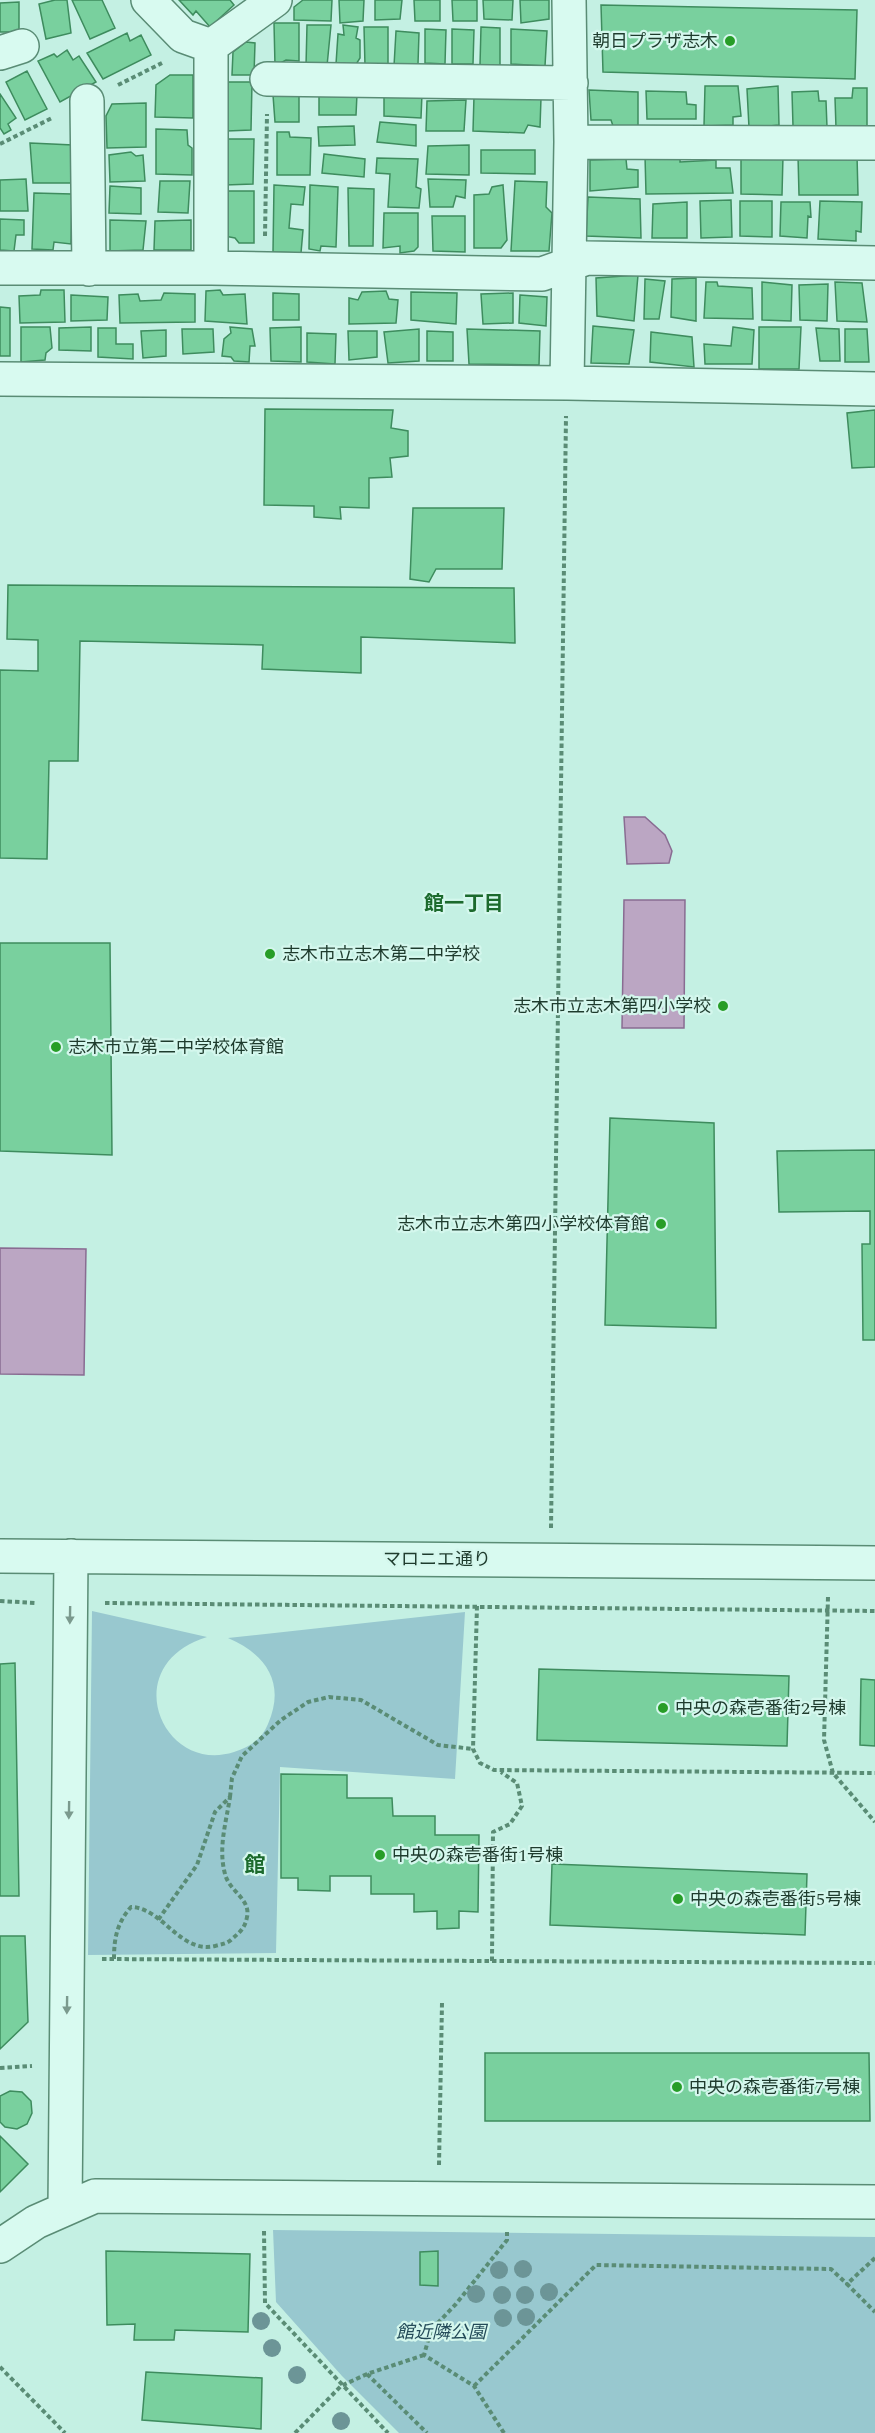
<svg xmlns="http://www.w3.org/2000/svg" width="875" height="2433" font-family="Spectral,'Noto Sans JP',serif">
<rect width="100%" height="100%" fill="#c4f0e3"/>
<path fill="#98c8cf" d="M92,1611L207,1637C116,1665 162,1775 234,1752C250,1747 262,1739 268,1724C286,1683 266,1654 228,1638L465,1612L455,1779L280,1767L276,1953L88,1955Z
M273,2230L875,2237V2433H399L342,2376L276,2302Z"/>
<path fill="#bba6c3" stroke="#896c92" stroke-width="1.5" d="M624,817H645L665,835L672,851L669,863L627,864Z
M624,900H685L684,1028H622Z
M0,1248L86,1249L84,1375L0,1374Z"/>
<path fill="#79d09e" stroke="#3e8c5e" stroke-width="1.5" d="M55,0H67L71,33L46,39L39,4Z
M72,0H102L115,28L90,39Z
M179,0H230L234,5L210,27L196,11L193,15Z
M303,0H332L331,21L294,20V7Z
M339,0H364L363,21L340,23Z
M375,0H402L400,19L375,20Z
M414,0H440V21H415Z
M452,0H477V21H453Z
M483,0H513L512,20L484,19Z
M520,0H549V19L521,23Z
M19,2V32H0V3Z
M601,5L857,10L855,79L603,72Z
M274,23H299V61L286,60L275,66Z
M307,25H331L327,66H306Z
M343,25L358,27L356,38L360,40V58L355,66L336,64L338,34L344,35Z
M364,27H388V66H365Z
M481,27L500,28V66L480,65Z
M425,29L446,30L445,64L425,63Z
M452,29L474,30L473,64H452Z
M511,29L547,31L545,66L511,64Z
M396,31L419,33L418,64L394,66Z
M127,33L130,41L141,35L151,55L103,79L87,53Z
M246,42L255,43L254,75H232L233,52Z
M67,50L73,60L79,56L96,82L60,102L38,61L54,54L57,57Z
M27,71L47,109L25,120L6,82Z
M170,75H193V118L155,117L156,85Z
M226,82H252L251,130L227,131Z
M705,86H738L741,116L733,117V125L704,126Z
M778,86L779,125L749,128L747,89Z
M853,88H867V129L836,128L835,98H852Z
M589,90L638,92V127L613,126L611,120H591Z
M646,91L686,92L687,104L696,105V119H647Z
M818,91L819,101H826L827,127L793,126L792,92Z
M0,94L16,118L8,124L11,130L4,134L0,128Z
M357,94L356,115H319V96Z
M422,94L421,118L384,116V96Z
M273,95L299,96V122H275Z
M474,96L541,98L540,127L528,125L524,133L473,131Z
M466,100L464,131H426L427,101Z
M146,103V147L107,148L106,116L112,104Z
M380,122L416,125V146L377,142Z
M354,126L355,145L319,146L318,127Z
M156,129L187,130L188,145L192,148V175L156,174Z
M277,132H289L290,137L311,138L310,175H277Z
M225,139H254L253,184L225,185Z
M30,143L73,145V183H33Z
M469,145V175L426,174L428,146Z
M481,150H535V174L481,173Z
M131,152L136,156L143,155L145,181L110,182L109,155Z
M324,154L365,159L364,177L322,173Z
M680,155V162L716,160V168H730L733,193L646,194L645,156Z
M741,155L783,156L782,195L741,194Z
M857,155L858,195H799L798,156Z
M377,158L418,159L416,187L421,189L419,208L388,207L390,174L376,173Z
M626,159L627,169L638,170V187L590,191V160Z
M26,179L28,211H0V180Z
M428,179L466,180L465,198L456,196L453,207H430Z
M160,181H190L188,213L158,212Z
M515,181L547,182L546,207L552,213L549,251H511Z
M274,185L305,187L303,205L291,204L289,228L303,230L301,253L273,252Z
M310,185L338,187L336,247L321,246L320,251L309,249Z
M503,185L507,240L501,248H474V195L489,194L492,187Z
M110,186L141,188V214L109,213Z
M348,188L374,189L373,246H349Z
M225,191H254V243H239L235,238L224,236Z
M34,193L72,194L71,244L54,242L53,250L32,249Z
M588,197L640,199L641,238L586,236Z
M731,200L732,237L701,238L700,201Z
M740,201H772V237L740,236Z
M820,201L862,202L861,232L856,231V241L818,239Z
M687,202V238H652L653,204Z
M781,202H810L811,217L808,216L807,238L780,236Z
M384,213H418V247L414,251L400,253V246L383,248Z
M432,216H465V252L433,251Z
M0,219L24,220V235H16L14,251L0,250Z
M110,220L146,221L143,250L110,251Z
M191,220V250H154L155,221Z
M638,275L634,321L597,316L596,278Z
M696,278V321L671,317L672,279Z
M645,279L665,281L659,319H644Z
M706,282H717L718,286L752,288L753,319L704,318Z
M762,282L792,285L791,321L762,320Z
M835,282L862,283L867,322L837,321Z
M828,284L827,321L800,320L799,285Z
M41,290H64L65,322L20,323L19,296L40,295Z
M220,290L223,295L245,294L247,324L205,321L206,291Z
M386,291L389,299L398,300L396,323L349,324V298L358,300L362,292Z
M411,292L457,293L456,324L411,320Z
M164,293L195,294V322L120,323L119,295L138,294L140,301L161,300Z
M273,293L299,294V320H273Z
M513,293V323L483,324L481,294Z
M71,295L108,297L107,320L71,321Z
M520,295L547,297L546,326L519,323Z
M0,307L10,308V356H0Z
M593,326L634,330L629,364L591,363Z
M21,327H50L52,348L46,353L45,360L21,362Z
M91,327V351L59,350V328Z
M230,327L252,329L255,346H250L249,362L234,361L231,357L222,356L224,339L231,333Z
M301,327V362L271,361L270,328Z
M733,327L754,330L752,364H705L704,344L731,346Z
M759,327H801L799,369H759Z
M98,328H116V344H133V359L98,357Z
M816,328L839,329L840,361H820Z
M182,329H213L214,352L183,354Z
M419,329V361L388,363L384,332Z
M467,329L540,331L539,365L469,364Z
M845,329H867L869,362H845Z
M166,330V356L143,358L141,331Z
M348,331H377V357L349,360Z
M427,331L453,332V361H427Z
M651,332L692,337L694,367L650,362Z
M307,333L336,334L335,364L307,362Z
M265,409L393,410L391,428L408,431V456L390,458L392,477L369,478V508L340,507L341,519L314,517V506L264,505Z
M875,410V467L852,468L847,413Z
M413,508H504L502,569H436L429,582L410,579Z
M8,585L514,588L515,643L361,637V673L262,669L263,645L80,641L78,761H49L47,859L0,858V670L38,671V640L7,639Z
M0,943H110L112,1155L0,1151Z
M610,1118L714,1123L716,1328L605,1325Z
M875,1150V1340H863L862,1244H870V1211L779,1212L777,1151Z
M15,1663L19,1896H0V1664Z
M539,1669L789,1676L787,1746L537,1740Z
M861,1679L875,1680V1746L860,1745Z
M281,1774L347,1775V1798H392L393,1816H435V1835H479L478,1912L459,1911V1928L437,1929V1911L414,1912V1894H371V1876H330V1891L298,1890V1878H281Z
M552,1864L807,1874L805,1935L550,1925Z
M0,1936H25L28,2022L0,2049Z
M485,2053H869L870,2121H485Z
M10,2091L22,2092L31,2101L32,2113L27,2124L17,2129L5,2127L0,2122V2096Z
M0,2136L28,2164L0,2192Z
M106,2251L250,2254L248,2332L175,2330L174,2340H134L135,2324L107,2325Z
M438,2251V2286L420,2285V2252Z
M146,2372L262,2378L261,2429L142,2420Z"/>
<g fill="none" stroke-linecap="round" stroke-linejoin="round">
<g stroke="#5a8c75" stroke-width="36">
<path id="minor" d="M148,0L183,36L211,46L275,0
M211,46V268
M0,53L22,46
M267,79L571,83
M87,101L89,269
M571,142L875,143
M0,268H211L542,274L587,258L875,263
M0,379L567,383L875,389
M567,383L571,142L569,0
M0,1556L875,1563
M65,2209L71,1556
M0,2246L36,2222L95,2196L875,2202"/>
</g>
<path stroke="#5a8c75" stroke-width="4" stroke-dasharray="4.5 3" stroke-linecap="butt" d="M118,85L162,63
M0,144L52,118
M265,236L267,114
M551,1528L566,416
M828,1597L824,1740L833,1773L875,1822
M0,1601L35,1603
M105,1603L875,1611
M477,1606L473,1749L480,1763L494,1770L875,1773
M230,1797L232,1778L242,1756L281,1720L308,1702L329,1697L361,1700L438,1745L473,1749
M102,1959L875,1963
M114,1959C114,1938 117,1923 131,1907C163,1908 180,1954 215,1946C222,1944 227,1944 232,1939C240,1932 245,1928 247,1917C251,1899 229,1891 225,1874C218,1848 226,1823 230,1797L215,1812L197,1865L158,1920
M492,1961L493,1832L510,1824L522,1806L517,1783L501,1772
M0,2068L32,2066
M439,2165L442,2003
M264,2231L265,2303L388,2433
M875,2258L847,2284L875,2312
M0,2367L65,2433
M367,2374L427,2433
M474,2386L596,2265L831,2269L847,2284
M295,2433L341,2386L367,2374L424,2355
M504,2433L474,2386L424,2355L431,2330L456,2304L507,2240V2232"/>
<use href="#minor" stroke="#d8faf0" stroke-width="33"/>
</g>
<g fill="#6c9597">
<circle cx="523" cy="2269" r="9"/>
<circle cx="499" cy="2270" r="9"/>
<circle cx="549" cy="2292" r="9"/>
<circle cx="476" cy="2294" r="9"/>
<circle cx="502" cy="2295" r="9"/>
<circle cx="525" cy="2295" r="9"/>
<circle cx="526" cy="2317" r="9"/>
<circle cx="503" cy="2318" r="9"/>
<circle cx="261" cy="2321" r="9"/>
<circle cx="272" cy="2348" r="9"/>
<circle cx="297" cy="2375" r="9"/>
<circle cx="341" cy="2421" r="9"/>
</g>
<defs><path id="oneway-solid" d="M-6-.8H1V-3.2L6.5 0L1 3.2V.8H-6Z" transform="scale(1.5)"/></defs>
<g fill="#7b9a8e">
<use href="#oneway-solid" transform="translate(70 1615) rotate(91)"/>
<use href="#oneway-solid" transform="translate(69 1810) rotate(91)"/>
<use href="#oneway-solid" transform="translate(67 2005) rotate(91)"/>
</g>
<g fill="#279d27" stroke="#d4f7ed" stroke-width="2">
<circle cx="730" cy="41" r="6"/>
<circle cx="270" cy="954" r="6"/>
<circle cx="723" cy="1006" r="6"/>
<circle cx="56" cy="1047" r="6"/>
<circle cx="661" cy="1224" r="6"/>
<circle cx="663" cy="1708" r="6"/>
<circle cx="380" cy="1855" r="6"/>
<circle cx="678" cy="1899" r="6"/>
<circle cx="677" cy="2087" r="6"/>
</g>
<g text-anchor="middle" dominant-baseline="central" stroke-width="4.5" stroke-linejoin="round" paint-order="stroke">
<g font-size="18" fill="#1e3b2d" stroke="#d4f7ed" text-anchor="start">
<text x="718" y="41" text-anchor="end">朝日プラザ志木</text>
<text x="282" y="954">志木市立志木第二中学校</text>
<text x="711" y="1006" text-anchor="end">志木市立志木第四小学校</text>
<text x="68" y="1047">志木市立第二中学校体育館</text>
<text x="649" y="1224" text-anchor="end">志木市立志木第四小学校体育館</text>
<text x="675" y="1708">中央の森壱番街2号棟</text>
<text x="392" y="1855">中央の森壱番街1号棟</text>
<text x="690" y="1899">中央の森壱番街5号棟</text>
<text x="689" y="2087">中央の森壱番街7号棟</text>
</g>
<g font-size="18" fill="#1e3b2d" stroke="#d4f7ed">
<text x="437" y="1559">マロニエ通り</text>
</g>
<g font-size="18" font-style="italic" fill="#244b59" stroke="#d4f7ed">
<text x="441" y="2332">館近隣公園</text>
</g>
<g font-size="20" font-weight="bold" fill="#1c6a2d" stroke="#d4f7ed">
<text x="464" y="904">館一丁目</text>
</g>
<g font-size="21" font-weight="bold" fill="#1c6a2d" stroke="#d4f7ed">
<text x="255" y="1866">館</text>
</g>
</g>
</svg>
